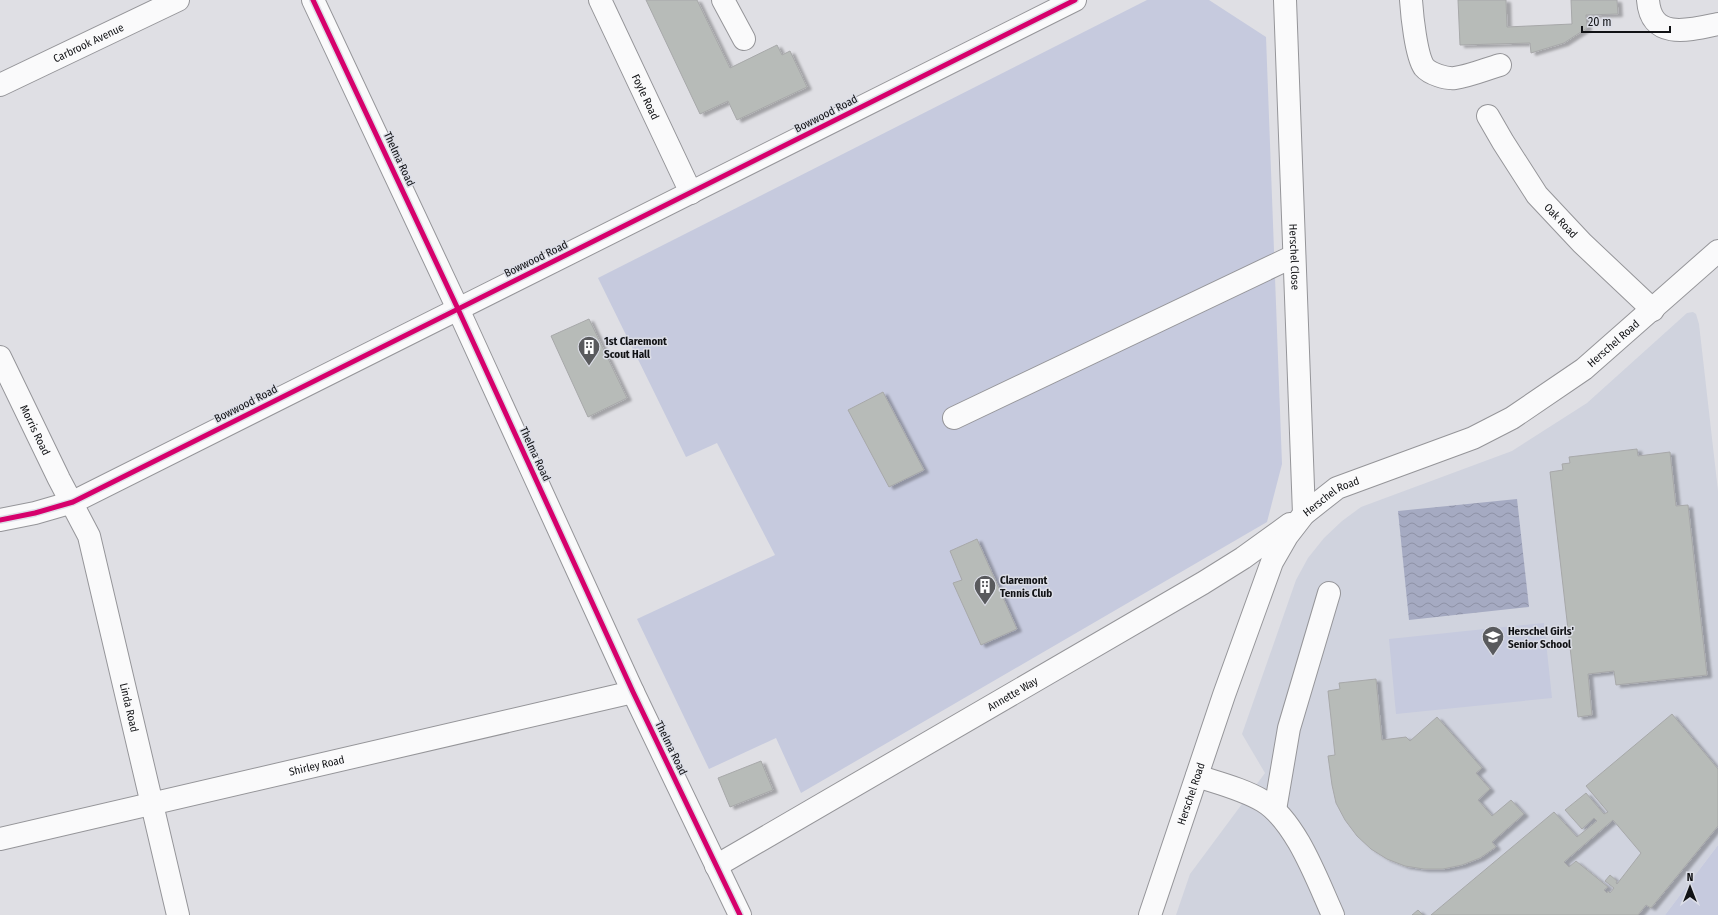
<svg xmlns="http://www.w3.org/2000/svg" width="1718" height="915" font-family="'Fira Sans Condensed',sans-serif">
<defs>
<pattern id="water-waves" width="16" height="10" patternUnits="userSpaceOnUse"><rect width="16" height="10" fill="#a5aac2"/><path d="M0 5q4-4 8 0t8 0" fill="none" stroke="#8d91a6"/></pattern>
<filter id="shadow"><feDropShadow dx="4.5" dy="2.5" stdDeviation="1" flood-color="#0004"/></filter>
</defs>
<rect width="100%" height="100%" fill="#dfdfe4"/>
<path fill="#d0d3de" d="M1693,312L1696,314L1699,324L1718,491V845L1665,915H1176L1190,874L1265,773L1242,734L1296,580L1308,558L1324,538L1342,521L1361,507L1512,451L1587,403L1687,313Z"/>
<path fill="#c6cade" d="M1147,0H1209L1266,37L1282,464L1267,522L801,793L776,738L709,769L637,619L775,555L717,443L686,457L598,278Z
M1544,623L1552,698L1396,714L1389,639Z
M1718,845V915H1665Z"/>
<path fill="url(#water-waves)" d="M1517,499L1529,607L1409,620L1398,511Z"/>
<path fill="#b7bbb8" stroke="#a7a8a9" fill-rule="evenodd" filter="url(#shadow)" d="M646,0H697L730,68L777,45L782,55L790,51L807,87L737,120L728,101L700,114Z
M1458,0H1506L1507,27L1572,24L1571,0H1617L1618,14L1586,15L1587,28L1564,43L1531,53L1530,43L1460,45Z
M589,319L627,398L588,417L551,336Z
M883,392L924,470L889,487L848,410Z
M1637,449L1638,456L1670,452L1676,506L1688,505L1707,675L1616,685L1614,671L1588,674L1592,715L1578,717L1550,472L1563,470L1562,464L1570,463L1569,457Z
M977,539L1017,629L981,645L953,583L962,580L950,551Z
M1376,679L1382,740L1406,737L1410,741L1437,717L1482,768L1476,773L1490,789L1478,800L1492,816L1511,800L1524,814L1492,842L1496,847L1480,858L1462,865L1443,869H1424L1405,866L1387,859L1371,849L1357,836L1345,820L1336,803L1332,785L1328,756L1335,755L1328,691L1340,689L1339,683Z
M1672,714L1718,769V826L1651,908L1646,905L1638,915H1431L1554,812L1577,837L1597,821L1594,818L1582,829L1565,810L1586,793L1604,814L1608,812L1586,786ZM1613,820L1641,853L1617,884L1616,883L1617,881L1610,875L1605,881L1614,888L1610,893L1608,891L1607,893L1604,890L1608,887L1576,861L1569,867L1564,862Z
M761,761L773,790L730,807L718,778Z
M1418,910L1423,915H1412Z"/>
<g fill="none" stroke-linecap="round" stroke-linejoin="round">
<g stroke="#959599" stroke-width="24">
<g id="minor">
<path d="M313,0L458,309L633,692L740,915"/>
<path id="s1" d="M600,0L691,193"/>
<path d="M723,0L744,39"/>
<path id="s2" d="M1285,0L1304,514"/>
<path d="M1411,0C1412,15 1416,55 1424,67C1430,74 1446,79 1455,78C1470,76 1486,69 1500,65"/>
<path d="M1648,0C1651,41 1690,30 1718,24"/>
<path id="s3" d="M0,85L178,0"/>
<path id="s4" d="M1488,116L1503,142L1537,195L1582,243L1653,310"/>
<path id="s5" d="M0,357L59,479L89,536L178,915"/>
<path d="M954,418L1294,256"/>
<path d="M0,520L35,513L73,502L1075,0"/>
<path d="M1197,776C1218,783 1243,789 1263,801C1296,821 1317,880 1333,915"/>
<path d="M1275,810L1289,728L1329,593"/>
<path id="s6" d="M0,839L633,692"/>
<path id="s7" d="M716,866L1203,583L1243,558L1290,524"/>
<path id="s8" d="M1150,915L1224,695L1272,562L1287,536L1304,514L1337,488L1473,438L1512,418L1584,369L1718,251"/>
</g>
</g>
<use href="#minor" stroke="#fafafb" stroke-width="22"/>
<g stroke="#dcdee7" stroke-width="8">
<path id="cycleway" d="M313,0L458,309L633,692L740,915
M0,520L35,513L73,502L1075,0"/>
</g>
<use href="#cycleway" stroke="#d6006c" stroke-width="5"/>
</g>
<defs>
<g id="building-pin" transform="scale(1.15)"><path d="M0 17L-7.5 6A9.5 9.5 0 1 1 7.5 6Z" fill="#595a5d" stroke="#dcdee7"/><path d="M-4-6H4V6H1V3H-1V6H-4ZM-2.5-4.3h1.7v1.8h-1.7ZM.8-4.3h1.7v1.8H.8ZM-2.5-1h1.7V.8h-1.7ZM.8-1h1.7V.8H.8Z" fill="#fff"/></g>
<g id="school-pin" transform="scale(1.15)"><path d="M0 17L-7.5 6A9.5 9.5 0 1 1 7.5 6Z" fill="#595a5d" stroke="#dcdee7"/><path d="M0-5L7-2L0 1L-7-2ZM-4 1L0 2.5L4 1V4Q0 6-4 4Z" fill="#fff"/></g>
</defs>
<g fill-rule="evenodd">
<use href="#building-pin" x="589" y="347"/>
<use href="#building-pin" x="985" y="586"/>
<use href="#school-pin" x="1493" y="637"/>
</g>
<g text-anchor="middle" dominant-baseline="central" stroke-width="3" stroke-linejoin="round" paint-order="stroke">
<g font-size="11" fill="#111215" stroke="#dcdee7">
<text stroke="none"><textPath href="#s3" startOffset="98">Carbrook Avenue</textPath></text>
<text stroke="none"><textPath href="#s1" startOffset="107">Foyle Road</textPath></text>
<text transform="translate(826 114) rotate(-27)">Bowwood Road</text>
<text transform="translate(399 159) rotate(65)">Thelma Road</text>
<text stroke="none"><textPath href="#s4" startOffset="128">Oak Road</textPath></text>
<text stroke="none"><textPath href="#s2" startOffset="257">Herschel Close</textPath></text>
<text transform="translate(536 259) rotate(-26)">Bowwood Road</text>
<text stroke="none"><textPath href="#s8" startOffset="788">Herschel Road</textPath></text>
<text transform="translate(246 404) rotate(-27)">Bowwood Road</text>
<text stroke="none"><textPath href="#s5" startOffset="81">Morris Road</textPath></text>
<text transform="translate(535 454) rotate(65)">Thelma Road</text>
<text stroke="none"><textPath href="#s8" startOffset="464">Herschel Road</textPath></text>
<text stroke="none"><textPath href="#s7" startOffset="343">Annette Way</textPath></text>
<text stroke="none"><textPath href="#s5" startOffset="376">Linda Road</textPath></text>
<text transform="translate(671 748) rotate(64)">Thelma Road</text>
<text stroke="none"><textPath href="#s6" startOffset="325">Shirley Road</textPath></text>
<text stroke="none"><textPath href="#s8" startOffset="128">Herschel Road</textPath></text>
</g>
<g font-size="11" font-weight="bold" fill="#111215" stroke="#dcdee7" text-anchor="start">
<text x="604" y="341">1st Claremont<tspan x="604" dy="13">Scout Hall</tspan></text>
<text x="1000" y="580">Claremont<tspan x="1000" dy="13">Tennis Club</tspan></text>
<text x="1508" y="631">Herschel Girls'<tspan x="1508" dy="13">Senior School</tspan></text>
</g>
</g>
<g transform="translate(1690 887)" stroke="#dcdee7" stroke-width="3" paint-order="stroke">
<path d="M0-3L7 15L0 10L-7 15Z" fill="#111215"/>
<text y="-6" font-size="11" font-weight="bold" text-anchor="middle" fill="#111215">N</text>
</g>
<path d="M1582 26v6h88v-6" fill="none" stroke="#111215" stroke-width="2"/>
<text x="1588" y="26" font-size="12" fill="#111215" stroke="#dcdee7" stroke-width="3" paint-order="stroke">20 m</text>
</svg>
